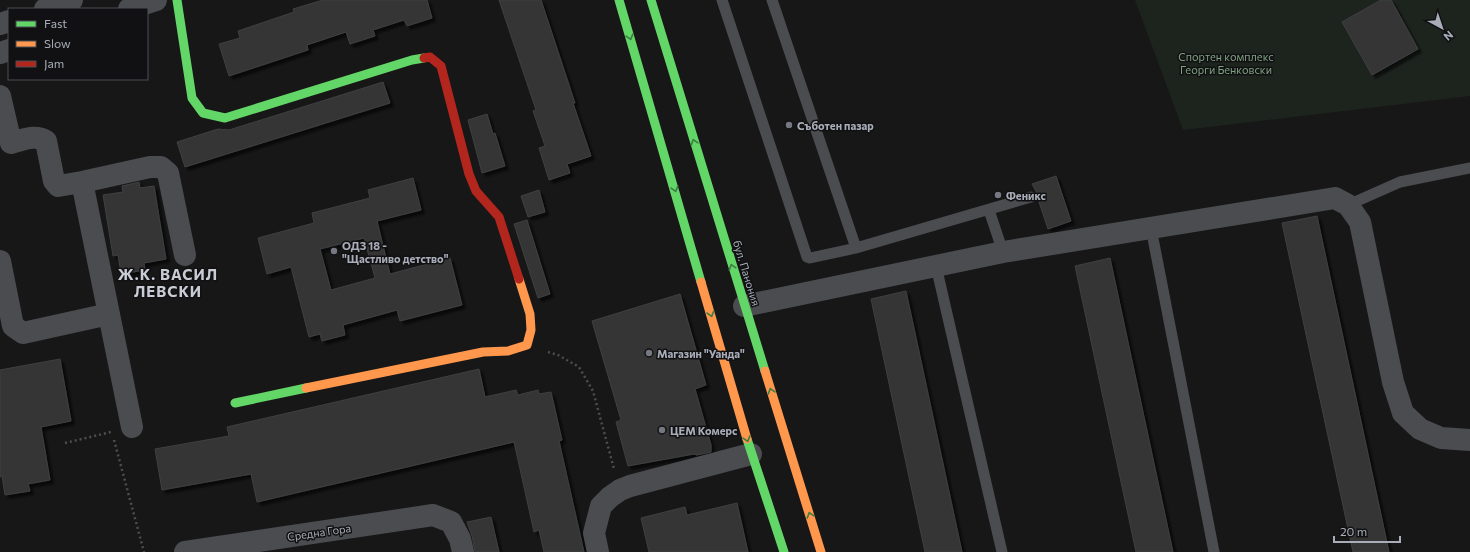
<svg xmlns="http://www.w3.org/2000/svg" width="1470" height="552" font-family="Commissioner,sans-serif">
<defs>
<filter id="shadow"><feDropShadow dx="3.5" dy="3.5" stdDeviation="1" flood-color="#0009"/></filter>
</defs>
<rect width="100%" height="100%" fill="#171717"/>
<path fill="#1d241e" d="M1135,0H1470V96L1183,130Z"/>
<path fill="#353536" stroke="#3f4043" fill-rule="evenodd" filter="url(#shadow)" d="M323,0H427L432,18L407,26L404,20L373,30L375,36L350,44L346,32L307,45L308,50L229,76L219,44L240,38L238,31L294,12L293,9Z
M499,0H541L575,103H573L591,156L567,164L570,173L549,180L539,148L545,146L533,111L536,110Z
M1381,0H1391L1418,49L1372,75L1342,22Z
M383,82L390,103L185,167L177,142L218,129L229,130Z
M487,114L493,134L495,133L505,166L482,173L468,120Z
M1056,176L1071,221L1048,229L1038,199V195L1032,184Z
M413,178L421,210L377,221L390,274L450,258L462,305L400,321L397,310L343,325L345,335L322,341L320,334L309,337L291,267L267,274L258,238L314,223L312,213L370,198L368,190ZM364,238L375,278L331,290L320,249Z
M139,182L140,188L154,186L166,259L144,263L145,270L121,274L118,255L113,256L103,195L123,192L122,186Z
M539,190L545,212L528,217L521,196Z
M1317,216L1389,552H1353L1282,223Z
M527,220L550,294L538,298L514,224Z
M1110,258L1173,552H1136L1075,266Z
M906,291L962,552H925L871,299Z
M680,294L706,385L695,389L711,445V452L697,455L694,454L628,466L616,422L621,420L592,321Z
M60,359L71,421L41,427L50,480L28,484L30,491L5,495L2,476L0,477V370Z
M479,369L485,397L516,390L518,395L538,390L539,394L551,392L562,440L559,441L584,552H544L539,530L534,532L514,442L257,502L251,474L162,490L155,449L229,436L227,427Z
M737,503L748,552H649L641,518L685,507L687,515Z
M491,517L499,552H475L472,536L467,522Z"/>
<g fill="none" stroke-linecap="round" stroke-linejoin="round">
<path stroke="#4d4e52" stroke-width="2.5" stroke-dasharray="2 3" stroke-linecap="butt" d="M548,352L558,355L579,367L593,391L614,469
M114,440L144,552
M65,443L111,432"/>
<path stroke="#4b4c50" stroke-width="11" d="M722,0L807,257L810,258L856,248L1031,197
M772,0L856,248
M1348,205L1400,182L1470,168
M989,210L1003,252
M1151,228L1214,552
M936,266L1002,552"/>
<path stroke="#4b4c50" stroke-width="22" d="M45,9L72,0
M129,9L156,0
M0,24L9,21
M0,53L9,50
M0,96L11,143C23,140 35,134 46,141L54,181L58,186L82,182L132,427
M82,182L150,167H161L168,173L185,255
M0,261L13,326L23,333L109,314
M744,306L1003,252L1335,198L1348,205L1360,222L1393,382L1403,413L1420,429L1441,438L1470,440
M185,552L433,515L451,522L460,539L463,552
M598,552L594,533L601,506L610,497L620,490L630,486L751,454"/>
<path stroke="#63d668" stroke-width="9" d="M177,0L192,98L203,113L225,118L412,60L424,58
M619,0L701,282
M651,0L765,371
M235,403L306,388
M747,439L784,552"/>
<path stroke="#ff974d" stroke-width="9" d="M701,282L747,439
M765,371L821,552
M306,388L483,352L508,351L527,345L531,330L530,314L519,279"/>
<path stroke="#b3261e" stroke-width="9" d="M424,58L430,57L441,66L469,174L476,191L499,217L519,279"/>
</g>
<defs><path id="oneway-chevron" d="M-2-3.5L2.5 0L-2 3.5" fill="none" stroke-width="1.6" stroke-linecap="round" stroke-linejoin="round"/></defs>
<g stroke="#3e7d42">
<use href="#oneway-chevron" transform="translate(630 37) rotate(74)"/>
<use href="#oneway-chevron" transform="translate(694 142) rotate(-107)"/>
<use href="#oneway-chevron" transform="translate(675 189) rotate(74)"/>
<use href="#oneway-chevron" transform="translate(732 267) rotate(-107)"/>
<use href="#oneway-chevron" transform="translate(711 314) rotate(74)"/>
<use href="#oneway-chevron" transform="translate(771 391) rotate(-107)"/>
<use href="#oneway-chevron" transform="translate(747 439) rotate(74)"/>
<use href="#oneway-chevron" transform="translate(810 515) rotate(-107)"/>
</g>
<g fill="#757880" stroke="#111113" stroke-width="1.5">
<circle cx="789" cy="125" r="4"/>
<circle cx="998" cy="195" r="4"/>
<circle cx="334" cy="251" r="4"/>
<circle cx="649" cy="353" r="4"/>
<circle cx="662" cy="430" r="4"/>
</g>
<g text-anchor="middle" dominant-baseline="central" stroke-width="3" stroke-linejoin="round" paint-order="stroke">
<g font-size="11" fill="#7fa381" stroke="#111113">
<text x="1226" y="56">Спортен комплекс<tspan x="1226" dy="13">Георги Бенковски</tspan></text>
</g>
<g font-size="11" font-weight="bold" fill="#a8adb8" stroke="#111113" text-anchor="start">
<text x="797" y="125">Съботен пазар</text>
<text x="1006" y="195">Феникс</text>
<text x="342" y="245">ОДЗ 18 -<tspan x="342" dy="13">"Щастливо детство"</tspan></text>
<text x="657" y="353">Магазин "Уанда"</text>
<text x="670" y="430">ЦЕМ Комерс</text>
</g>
<g font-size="11" fill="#a8adb8" stroke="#111113">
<text transform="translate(747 273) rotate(73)">бул. Панония</text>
<text transform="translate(319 532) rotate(-8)">Средна Гора</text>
</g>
<g font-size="15" font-weight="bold" letter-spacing="1" fill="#c9ccd4" stroke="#111113">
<text x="168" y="274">Ж.К. ВАСИЛ<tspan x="168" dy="17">ЛЕВСКИ</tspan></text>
</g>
</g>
<rect x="8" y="8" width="140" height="72" fill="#111113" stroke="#4d4f55"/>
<rect x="16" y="21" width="20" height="6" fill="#63d668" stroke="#4d4f55"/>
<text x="44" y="28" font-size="12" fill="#a8adb8">Fast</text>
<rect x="16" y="41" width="20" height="6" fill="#ff974d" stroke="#4d4f55"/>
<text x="44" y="48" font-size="12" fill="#a8adb8">Slow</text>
<rect x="16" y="61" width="20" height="6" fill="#b3261e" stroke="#4d4f55"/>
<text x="44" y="68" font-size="12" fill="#a8adb8">Jam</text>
<g transform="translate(1442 28) rotate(140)" stroke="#111113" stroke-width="3" paint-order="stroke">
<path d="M0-3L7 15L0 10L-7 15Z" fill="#a8adb8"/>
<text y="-6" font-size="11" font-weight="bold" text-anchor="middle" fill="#a8adb8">N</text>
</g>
<path d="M1334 536v6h66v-6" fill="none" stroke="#a8adb8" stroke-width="2"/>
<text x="1340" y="536" font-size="12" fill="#a8adb8" stroke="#111113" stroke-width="3" paint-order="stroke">20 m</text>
</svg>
